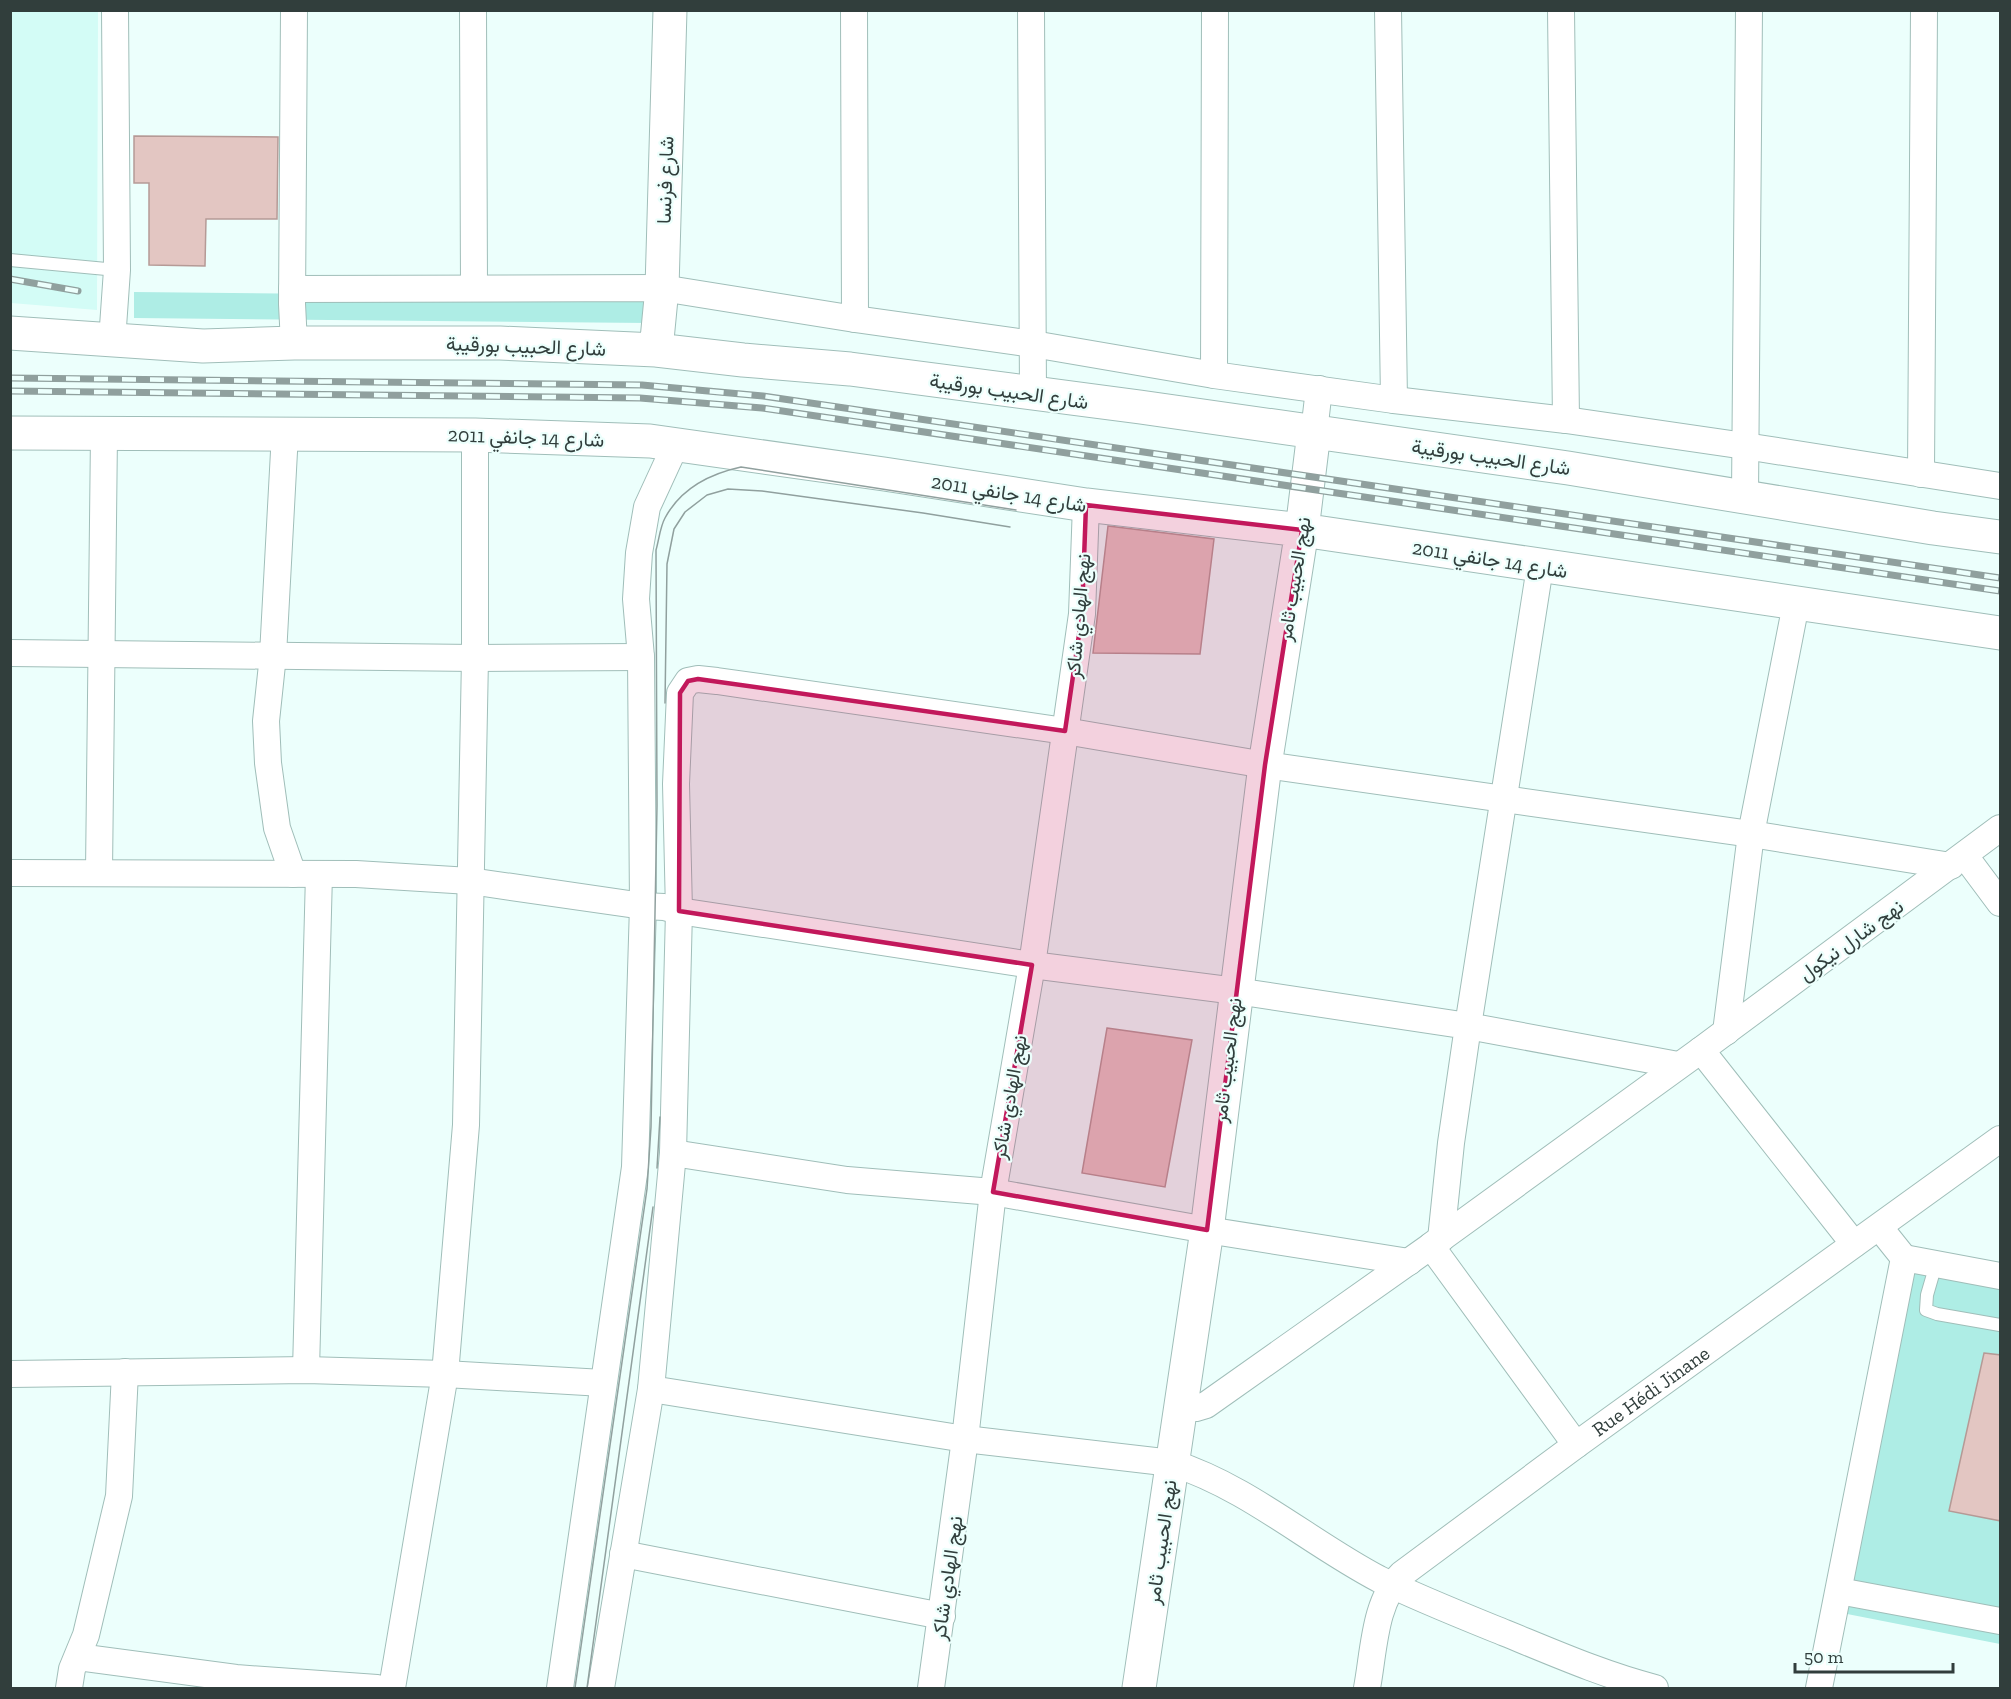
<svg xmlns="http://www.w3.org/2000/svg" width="2011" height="1699" font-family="'Zilla Slab',Vazirmatn,serif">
<rect width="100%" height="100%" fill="#ecfffc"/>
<path fill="#d3fcf6" d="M10,11H98L97,310L11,303Z"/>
<path fill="#aeede5" d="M134,292L650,297L649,323L134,318Z
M1910,1258L2000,1275V1644L1837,1612Z"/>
<path fill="#e3c6c2" stroke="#b59a96" stroke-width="1.5" d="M134,136L278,137L277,219H206L205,266L149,265V183H134Z
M1108,526L1214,539L1200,654L1093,653Z
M1107,1028L1192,1040L1165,1187L1082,1173Z
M1984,1353L2001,1355V1521L1949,1511Z"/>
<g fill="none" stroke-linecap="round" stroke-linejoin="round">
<g stroke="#a0beb9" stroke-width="14">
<path id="lane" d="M10,260L117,270
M1936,1264L1927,1295L1926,1310L1937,1314L2000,1325"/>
</g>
<g stroke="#a0beb9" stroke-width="28">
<g id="street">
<path d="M294,10L292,304L294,343"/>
<path d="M473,10L474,288"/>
<path d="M854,10L855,319"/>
<path d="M1031,10L1033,394"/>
<path d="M1388,10L1394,400"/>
<path d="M1561,10L1566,420"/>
<path d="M292,289L662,288L855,319L1033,344L1214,375L1394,400L1566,420L1745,446L2000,486"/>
<path d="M112,341L117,270L115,10"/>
<path d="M1214,375L1215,10"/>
<path d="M1314,432L1319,389"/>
<path d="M285,433L273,655L266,721L268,763L277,828L293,874"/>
<path d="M1921,474L1924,10"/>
<path d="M1745,496L1749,10"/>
<path d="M1540,567L1468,1026L1678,1065"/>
<path d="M10,653L475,658L641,657"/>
<path d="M1965,856L2000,903"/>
<path d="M99,872L104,434"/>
<path d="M10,873L356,874L470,881L643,906L664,907L679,911L1032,965L1236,991L1468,1026L1451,1143L1441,1239"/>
<path d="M1726,1032L1751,834L1796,604"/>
<path d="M1701,1050L1854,1244"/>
<path d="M673,1153L847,1180L993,1192L1207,1230L1409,1262"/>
<path d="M1432,1245L1701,1050L2000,828"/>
<path d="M1904,1258L2000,1276"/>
<path d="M306,1370L319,874"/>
<path d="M10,1374L306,1370L445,1374L603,1383"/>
<path d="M651,1389L965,1439L1172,1463C1248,1487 1310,1543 1379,1579C1420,1599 1463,1616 1505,1633C1554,1653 1604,1675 1655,1688"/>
<path d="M1181,1408H1196L1206,1405L1431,1246L1576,1445"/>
<path d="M623,1554L942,1616"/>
<path d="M1839,1591L2000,1621"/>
<path d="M78,1657L236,1678L377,1688"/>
<path d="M69,1688L72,1669L86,1635L119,1496L125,1372"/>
<path d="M392,1688L445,1374L466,1125L475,658V435"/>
<path d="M560,1688L635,1167L643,906L641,657L636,599L639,553L647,507L676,444"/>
<path d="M601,1688L651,1389L673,1153L679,911L676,784L680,693L688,681L698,679L717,681L1065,731L1265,765L1751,834L1951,866"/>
<path d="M931,1688L965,1439L993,1192L1032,965L1082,614L1086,505"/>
<path id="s1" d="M1367,1688C1374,1651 1374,1602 1402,1574L1576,1445L2000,1139"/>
<path d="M1819,1688L1904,1258L1880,1228"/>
</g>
</g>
<g stroke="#a0beb9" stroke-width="35">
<path id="secondary" d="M10,333L203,346L294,343H500L656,350L743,360L850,369L1140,407L1568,468L1933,528L2000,537
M656,350L662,288L670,10
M10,433L475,435L650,441L884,474L1086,505L1302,530L2000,633
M1139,1688L1207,1230L1265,765L1302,530L1314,432"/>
</g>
<use href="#lane" stroke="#fff" stroke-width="12"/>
<use href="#street" stroke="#fff" stroke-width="26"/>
<use href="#secondary" stroke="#fff" stroke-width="33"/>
<path stroke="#90a09e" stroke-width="1.5" d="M665,703L667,564L674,529L685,512L707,495L728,489L762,491L923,513L1010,527
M657,1168L660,1117
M575,1688L647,1189L651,1127L657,806L656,550C659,540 660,527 665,518C681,488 709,474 741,467L1016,510
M587,1688L653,1207"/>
<g stroke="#90a09e" stroke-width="7">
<path id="rail" d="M10,279L78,291
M10,378L642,385L763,396L2000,578
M10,391L640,398L762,408L2000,591"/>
</g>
<use href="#rail" stroke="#ecfffc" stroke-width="4.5" stroke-dasharray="14" stroke-linecap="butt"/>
</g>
<path fill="#c2185b" fill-opacity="0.2" stroke="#c2185b" stroke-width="4.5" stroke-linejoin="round" d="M1086,505L1302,530L1265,765L1207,1230L993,1192L1032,965L679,911L680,693L688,681L698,679L1065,731L1082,614Z"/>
<g text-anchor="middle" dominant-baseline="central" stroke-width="4.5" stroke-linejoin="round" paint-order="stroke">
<g font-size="20" fill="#313e3c" stroke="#ecfffc">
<text transform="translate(665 180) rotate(-88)">شارع فرنسا</text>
<text transform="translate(526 346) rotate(2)">شارع الحبيب بورقيبة</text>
<text transform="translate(1009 391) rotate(8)">شارع الحبيب بورقيبة</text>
<text transform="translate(526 437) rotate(2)">شارع 14 جانفي 2011</text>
<text transform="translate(1491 457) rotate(8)">شارع الحبيب بورقيبة</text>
<text transform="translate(1009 493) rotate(9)">شارع 14 جانفي 2011</text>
<text transform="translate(1490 559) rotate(9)">شارع 14 جانفي 2011</text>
<text transform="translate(1294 579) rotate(-81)">نهج الحبيب ثامر</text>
<text transform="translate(1078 616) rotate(-85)">نهج الهادي شاكر</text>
<text transform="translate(1851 940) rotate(-36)">نهج شارل نيكول</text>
<text transform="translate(1227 1060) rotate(-83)">نهج الحبيب ثامر</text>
<text transform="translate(1009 1097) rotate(-80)">نهج الهادي شاكر</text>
<text stroke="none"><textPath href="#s1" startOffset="430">Rue Hédi Jinane</textPath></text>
<text transform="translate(1161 1542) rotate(-82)">نهج الحبيب ثامر</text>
<text transform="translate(947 1578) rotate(-82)">نهج الهادي شاكر</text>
</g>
</g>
<rect width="2011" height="1699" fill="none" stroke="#313e3c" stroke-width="24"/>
<path d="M1795 1663v9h158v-9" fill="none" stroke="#313e3c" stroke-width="3"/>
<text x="1804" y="1663" font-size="18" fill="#313e3c" stroke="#ecfffc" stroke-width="4.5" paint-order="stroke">50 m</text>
</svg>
